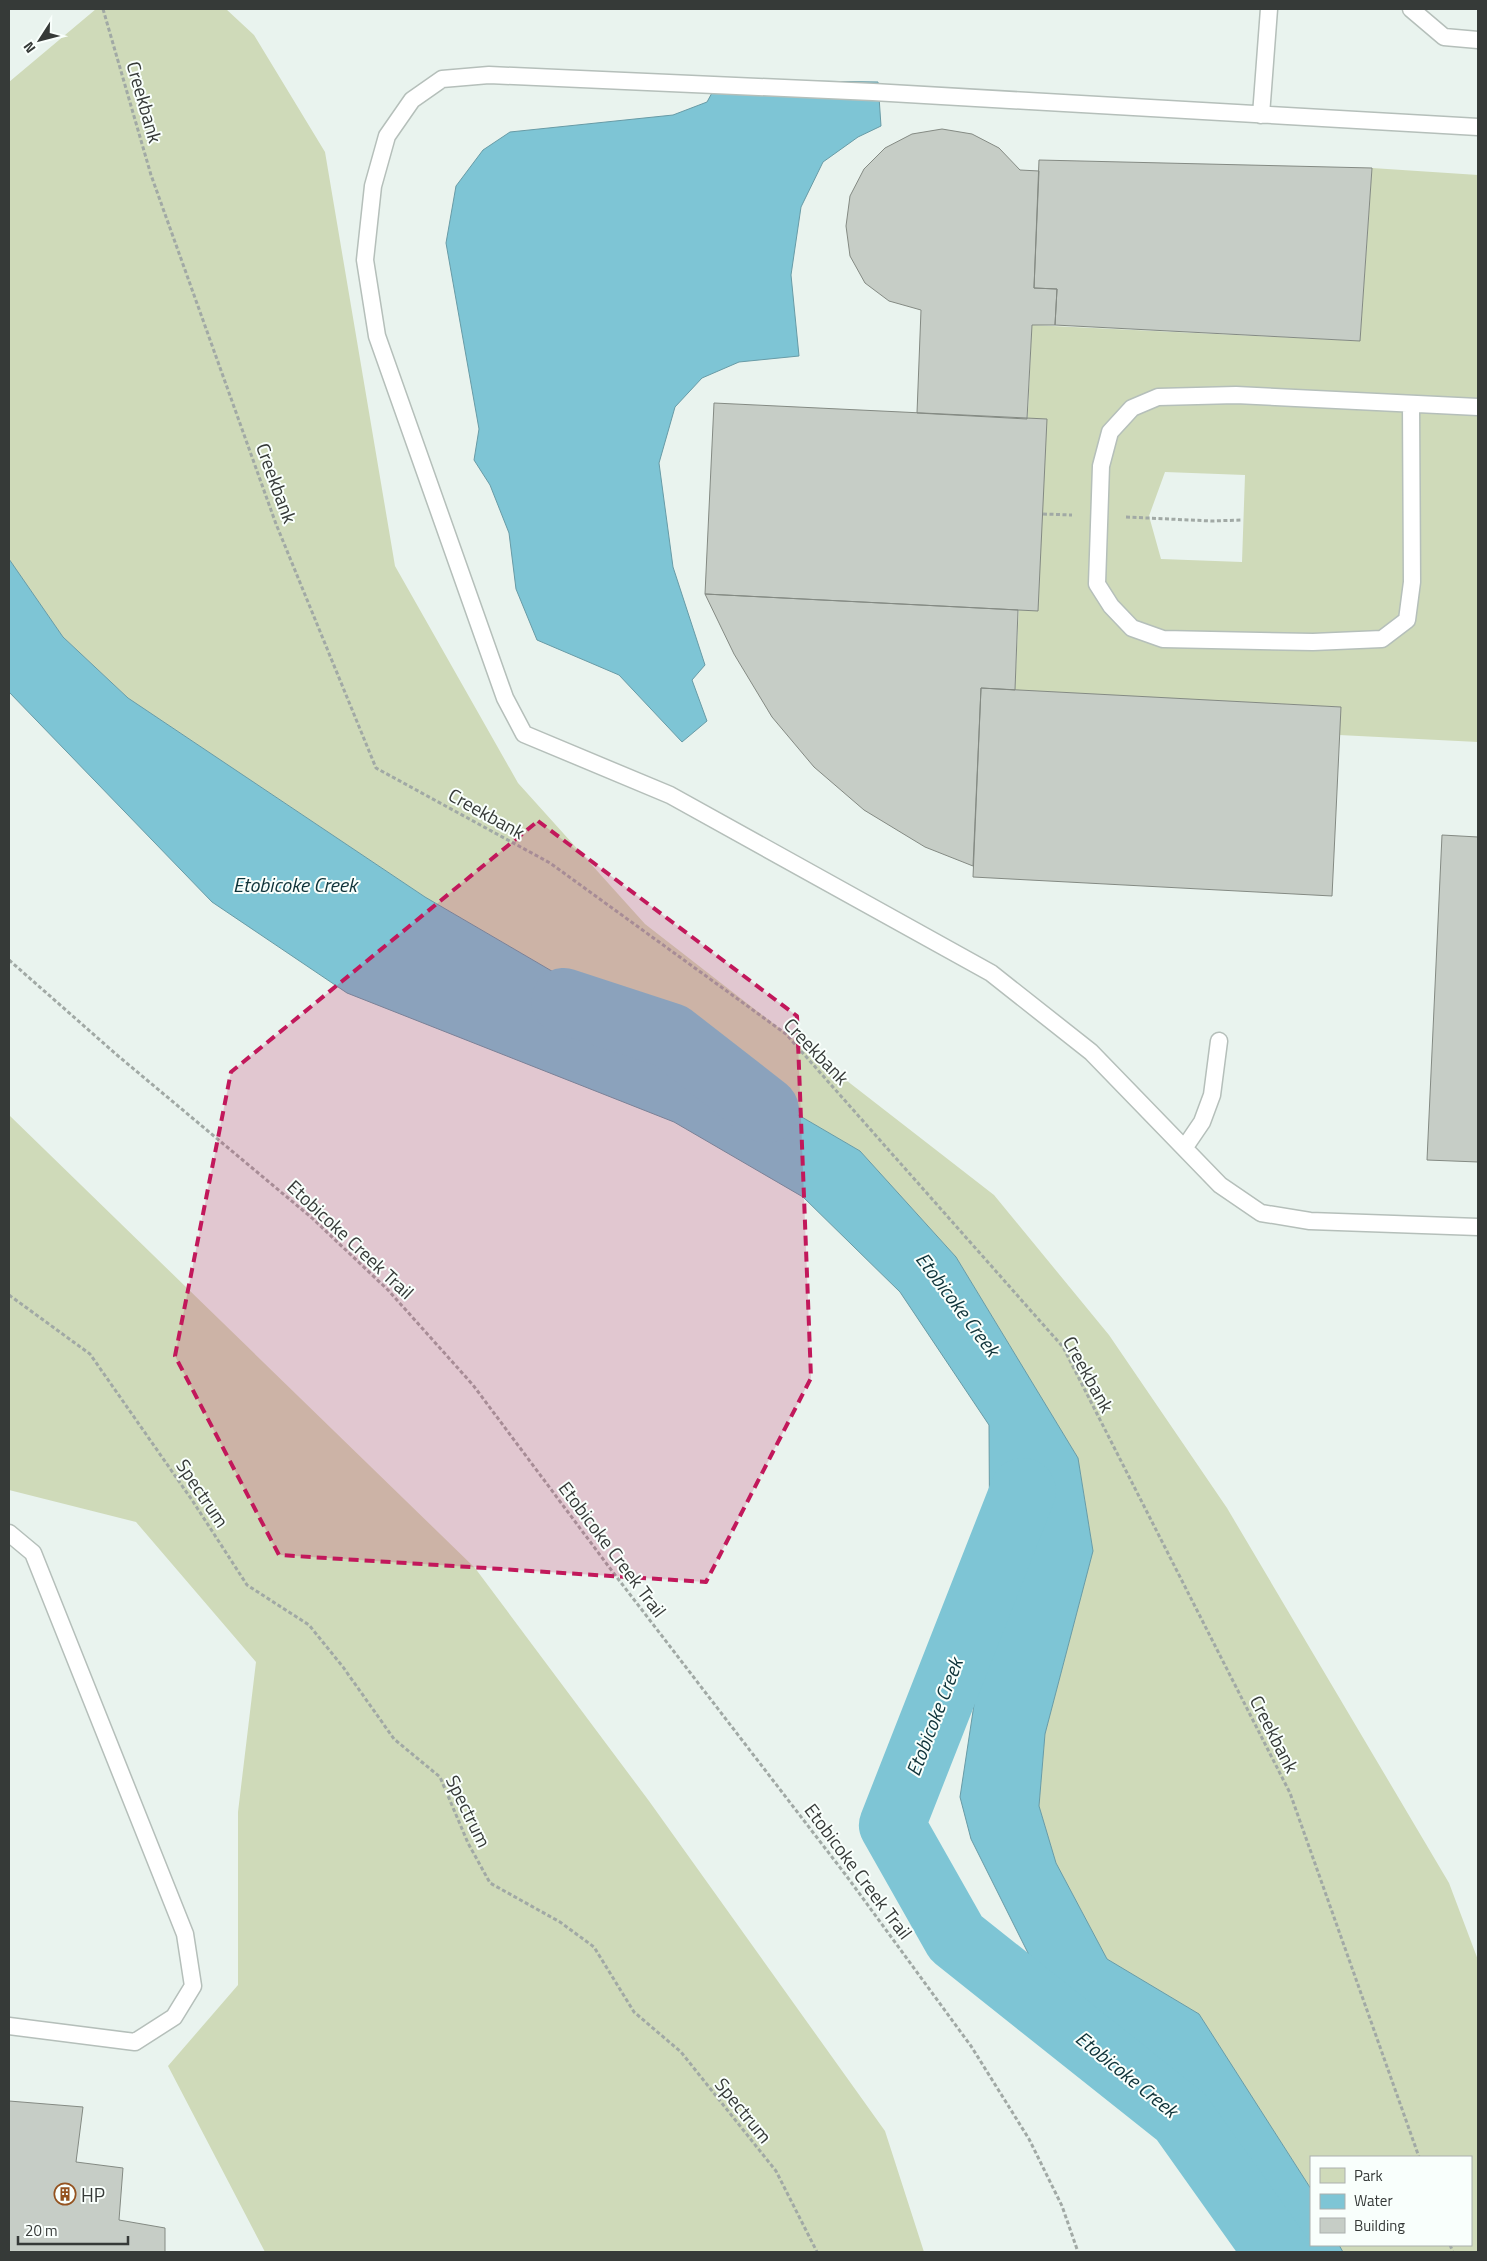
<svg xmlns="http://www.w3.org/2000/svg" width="1487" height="2261" font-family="'Titillium Web',sans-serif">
<rect width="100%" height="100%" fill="#e9f3ee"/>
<path fill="#cfdab9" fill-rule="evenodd" d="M96,9H226L254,35L325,152L395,566L518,783L645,924L994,1195L1109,1335L1227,1508L1449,1883L1478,1960V2252H1343L1339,2245H1471V2157H1311V2189L1199,2014L1107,1959L1056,1863L1039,1806L1045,1734L1093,1551L1078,1458L956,1257L860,1151L425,897L128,698L63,637L9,559V82Z
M1372,168L1478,175V742L1339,735L1340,707L1015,690L1032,325L1360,341ZM1165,472L1245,475L1242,562L1161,559L1149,516Z
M9,1115L475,1568L649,1801L885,2131L924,2252H265L168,2066L238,1985V1812L256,1662L136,1522L9,1490Z"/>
<path fill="#7ec5d5" stroke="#689ba6" d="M719,80L878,82L881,126L858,137L823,162L801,207L791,275L799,356L739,362L702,378L675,407L659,463L673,567L705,665L692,680L707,721L682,742L619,675L537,640L516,589L509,533L490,485L474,460L479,429L446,243L456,186L483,150L510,132L673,115L707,102Z
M9,559L63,637L128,698L425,897L860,1151L956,1257L1078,1458L1093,1551L1045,1734L1039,1806L1056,1863L1107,1959L1199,2014L1311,2189V2245H1339L1343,2252H1268L1211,2143L1129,2083L1034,1965L971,1839L960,1797L990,1599L989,1425L900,1292L803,1197L674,1122L347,993L212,902L9,692Z"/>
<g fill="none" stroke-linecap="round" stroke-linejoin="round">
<path stroke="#7ec5d5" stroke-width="66" d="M564,1001L671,1036L766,1110
M1023,1491L892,1825L956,1938L1181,2117L1277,2252"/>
</g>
<path fill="#c6cdc6" stroke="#848a83" d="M942,129L972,134L999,148L1020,170L1039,171L1034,288L1057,289L1055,325H1032L1027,419L917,413L921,310L889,301L865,283L850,256L846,226L850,196L864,169L885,148L912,134Z
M1039,160L1372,168L1360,341L1055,325L1057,289L1034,288Z
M714,403L1047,419L1038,611L705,594Z
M705,594L1018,610L1015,690L981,688L973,866L925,847L864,810L814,767L772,717L734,654Z
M981,688L1341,707L1332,896L973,877Z
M1442,835L1478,837V1162L1427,1160Z
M9,2101L83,2107L76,2162L123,2168L119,2220L165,2228V2252H9Z"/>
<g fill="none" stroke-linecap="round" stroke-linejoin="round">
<g stroke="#b5bfba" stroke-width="19">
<path id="service" d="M1411,9L1444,37L1478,40
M1261,115L1269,9
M1478,127L873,92L489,75L442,79L412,100L387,136L373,186L365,260L377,336L505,698L524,734L670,795L991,973L1091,1052L1220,1185L1261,1213L1310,1221L1478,1227
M1411,404L1412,582L1407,620L1382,639L1313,642L1163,639L1132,628L1111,606L1097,584L1101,466L1110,432L1132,408L1158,397L1236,395L1478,407
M1185,1147L1202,1122L1212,1095L1219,1041
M9,1533L33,1553L185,1934L193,1986L174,2017L135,2042L9,2026"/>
</g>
<path stroke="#a1a9a5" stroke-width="3" stroke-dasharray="4 2.5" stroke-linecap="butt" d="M103,9L151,175L276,524L376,768L550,863L786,1034L1063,1347L1290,1793L1419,2157
M1043,514L1072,515
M1126,517L1211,521L1242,520
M9,960L117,1055L312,1218L388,1290L473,1385L612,1571L845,1874L971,2046L1029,2139L1062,2206L1078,2252
M9,1295L90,1354L192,1500L247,1585L309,1625L343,1667L394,1739L440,1777L468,1843L490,1883L560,1922L594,1947L634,2012L681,2052L776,2171L817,2252
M1450,2245L1453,2252"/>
<use href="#service" stroke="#fff" stroke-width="16"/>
</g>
<path fill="#c2185b" fill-opacity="0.2" stroke="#c2185b" stroke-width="4" stroke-dasharray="10 6" stroke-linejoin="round" d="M538,821L797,1016L811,1378L706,1582L279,1555L175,1356L231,1072Z"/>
<defs>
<g id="building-ring" transform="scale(1.125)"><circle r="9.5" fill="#f9fffc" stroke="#94521f" stroke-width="1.5"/><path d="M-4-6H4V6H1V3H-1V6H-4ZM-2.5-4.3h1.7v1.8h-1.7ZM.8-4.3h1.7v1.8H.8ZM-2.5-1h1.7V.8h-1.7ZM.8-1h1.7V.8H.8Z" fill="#94521f"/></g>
</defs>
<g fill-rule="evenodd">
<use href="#building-ring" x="65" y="2194"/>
</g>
<g text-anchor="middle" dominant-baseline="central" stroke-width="4" stroke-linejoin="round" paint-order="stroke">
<g font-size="19" fill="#363a38" stroke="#f9fffc">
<text transform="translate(145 102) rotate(74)">Creekbank</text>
<text transform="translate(277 483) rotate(70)">Creekbank</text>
<text transform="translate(487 813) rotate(29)">Creekbank</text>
<text transform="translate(817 1051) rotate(46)">Creekbank</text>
<text transform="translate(351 1239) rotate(43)">Etobicoke Creek Trail</text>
<text transform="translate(1089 1374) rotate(61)">Creekbank</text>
<text transform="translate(203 1493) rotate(56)">Spectrum</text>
<text transform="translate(613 1549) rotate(53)">Etobicoke Creek Trail</text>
<text transform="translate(1275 1734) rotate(63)">Creekbank</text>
<text transform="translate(469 1811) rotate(64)">Spectrum</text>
<text transform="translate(859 1871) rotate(53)">Etobicoke Creek Trail</text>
<text transform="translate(744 2110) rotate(51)">Spectrum</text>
</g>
<g font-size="19" fill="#363a38" stroke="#f9fffc" text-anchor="start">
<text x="81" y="2194">HP</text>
</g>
<g font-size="20" font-style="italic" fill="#0f3339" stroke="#f9fffc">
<text x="295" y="884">Etobicoke Creek</text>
<text transform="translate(958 1304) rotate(53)">Etobicoke Creek</text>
<text transform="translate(934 1717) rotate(-69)">Etobicoke Creek</text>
<text transform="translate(1127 2074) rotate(39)">Etobicoke Creek</text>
</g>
</g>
<rect width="1487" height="2261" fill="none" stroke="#363a38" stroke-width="20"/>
<rect x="1310" y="2156" width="162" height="90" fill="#f9fffc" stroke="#abb0ae"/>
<rect x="1320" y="2168" width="25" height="15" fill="#cfdab9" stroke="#abb0ae"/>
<text x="1354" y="2181" font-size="15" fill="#363a38">Park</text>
<rect x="1320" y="2194" width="25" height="15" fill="#7ec5d5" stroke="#abb0ae"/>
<text x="1354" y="2206" font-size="15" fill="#363a38">Water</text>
<rect x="1320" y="2218" width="25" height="15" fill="#c6cdc6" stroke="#abb0ae"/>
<text x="1354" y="2231" font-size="15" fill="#363a38">Building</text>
<g transform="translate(40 40) rotate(234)" stroke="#f9fffc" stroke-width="4" paint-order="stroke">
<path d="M0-4L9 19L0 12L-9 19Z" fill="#363a38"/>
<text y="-8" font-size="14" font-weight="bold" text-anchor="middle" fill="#363a38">N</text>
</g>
<path d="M18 2236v8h110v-8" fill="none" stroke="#363a38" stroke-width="2.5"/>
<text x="25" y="2236" font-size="15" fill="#363a38" stroke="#f9fffc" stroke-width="4" paint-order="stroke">20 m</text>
</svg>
